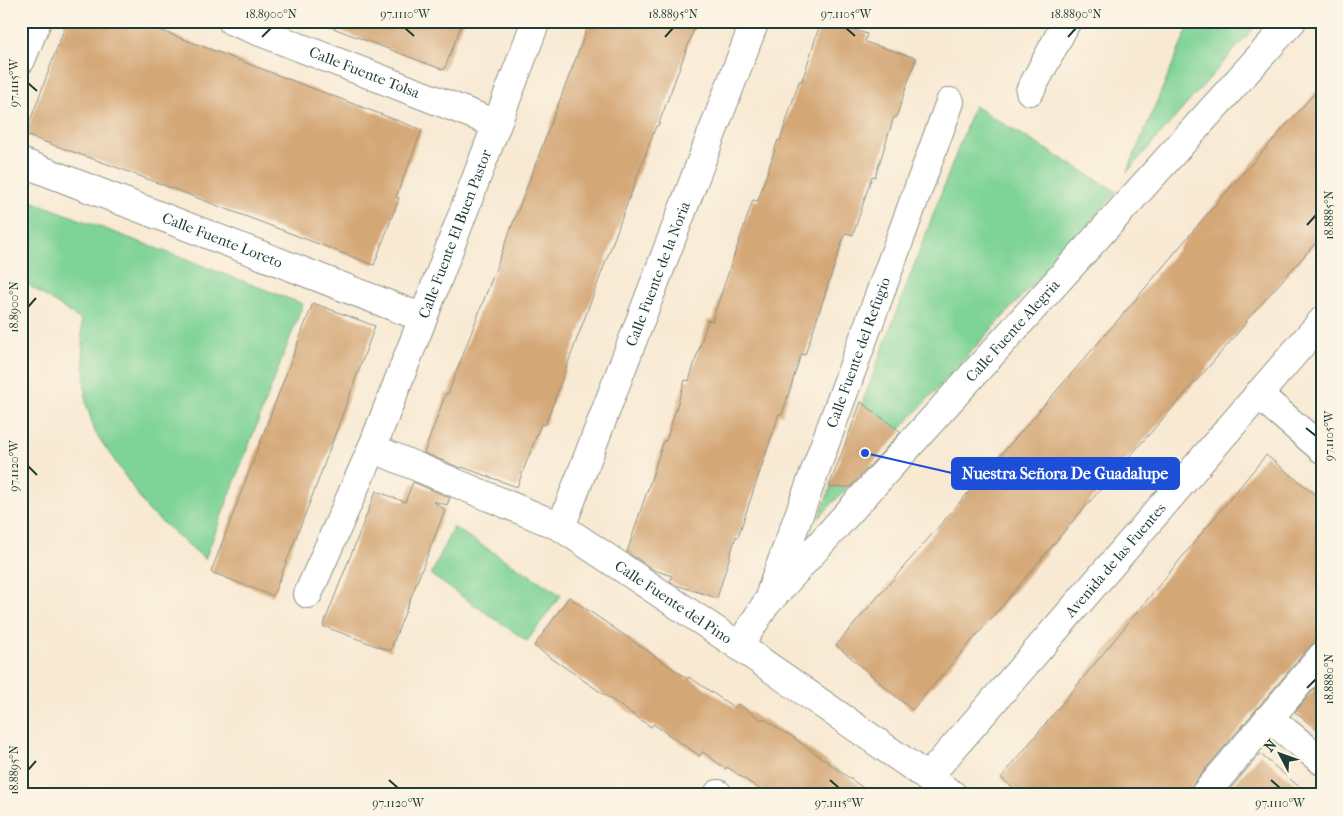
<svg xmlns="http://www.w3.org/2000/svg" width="1343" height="816" font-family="'IM FELL French Canon',serif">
<rect width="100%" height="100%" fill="#fcf5e5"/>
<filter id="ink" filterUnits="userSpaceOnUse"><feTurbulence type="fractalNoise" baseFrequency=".02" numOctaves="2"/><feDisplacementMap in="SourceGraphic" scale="10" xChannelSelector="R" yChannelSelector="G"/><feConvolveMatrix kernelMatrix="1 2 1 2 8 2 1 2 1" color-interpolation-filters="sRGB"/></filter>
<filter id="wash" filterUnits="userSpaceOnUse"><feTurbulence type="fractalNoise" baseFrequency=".0096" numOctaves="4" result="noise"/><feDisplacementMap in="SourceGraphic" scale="20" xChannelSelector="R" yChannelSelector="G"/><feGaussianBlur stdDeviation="1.12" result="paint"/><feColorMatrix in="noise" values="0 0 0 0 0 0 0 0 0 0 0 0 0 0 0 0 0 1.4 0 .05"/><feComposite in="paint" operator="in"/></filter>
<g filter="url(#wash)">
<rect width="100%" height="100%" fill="#f8e9d3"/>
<path fill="#7ed396" stroke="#4e8865" d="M1191,21H1260L1127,172Z
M974,106L1117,192L819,518Z
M21,197L303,304L205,559L149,511L95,432L86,403L81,320L21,280Z
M453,527L561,595L527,641L431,575Z"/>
<g id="blocks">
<path fill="#d4a777" d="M67,21H136L422,130L396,197L399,198L374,265L113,166L25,135Z
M325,21H463L444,70L325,25Z
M590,21H697L658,126H656L545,425L541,424L517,487L462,467L461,468L424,453L446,393L448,394Z
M821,21H826L867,34L865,42L916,58L896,118L894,117L875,177L872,176L853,235L845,233L805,355L801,354L782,415L779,414L738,537L736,536L717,598L676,585L670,581L672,576L654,570L627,552L664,440L666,441L685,380L689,381L708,320L712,321L753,200L758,201L778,140L780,141L799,81H802Z
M1322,85V236L1246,321L1247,322L1205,371L1078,515L995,614L912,710L836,645L1131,305L1214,206Z
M313,303L375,326L315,489L273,596L211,572Z
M861,402L901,432L850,487H829Z
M1266,455L1322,500V641L1316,642L1310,646L1192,785L1189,795H1022L1001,778Z
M413,482L450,498L447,505L433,501L445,510L390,651L323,626L376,491L405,502Z
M569,597L688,679L689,677L735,708L738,704L762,720L763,718L786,734L787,733L873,795H768L727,767L726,769L703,752L700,756L653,724L651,727L534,646Z
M1322,680V734L1295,712Z
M1260,754L1309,795H1225Z"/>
</g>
</g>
<g filter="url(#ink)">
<use href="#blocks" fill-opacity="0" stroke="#8c9384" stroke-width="1"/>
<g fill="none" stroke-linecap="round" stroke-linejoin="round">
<g stroke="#8c9384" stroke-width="30">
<g id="street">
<path id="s1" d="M232,21L497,124"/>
<path d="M21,60L37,21"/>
<path d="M1030,91L1067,21"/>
<path id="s2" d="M21,162L423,318"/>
<path d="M1258,394L1322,449"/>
<path id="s3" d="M372,448L561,527L739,646L953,795"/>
<path id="s4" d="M561,527L755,21"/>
<path id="s5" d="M771,591L950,102"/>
<path id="s6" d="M308,594L372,448L423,318L536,21"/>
<path id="s7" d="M739,646L766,604L1292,21"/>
<path d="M1269,718L1322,761"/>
<path id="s8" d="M927,778L1322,321"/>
<path d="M718,795V794"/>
<path d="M1204,795L1322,656"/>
</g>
</g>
<use href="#street" stroke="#fff" stroke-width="28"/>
</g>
</g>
<path fill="none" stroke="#1f3d34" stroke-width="2" d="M405,28L414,36M846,28L855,36M262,37L271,28M665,37L673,28M1068,37L1076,28M28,83L37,91M1307,225L1316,215M28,307L36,298M1306,428L1316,436M28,466L37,475M1307,688L1316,679M28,770L36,761M389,780L398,788M830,780L839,788M1271,780L1280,788"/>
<g text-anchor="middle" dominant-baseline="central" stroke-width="4.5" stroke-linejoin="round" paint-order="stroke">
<g font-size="15" fill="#1f3d34" stroke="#fcf5e5">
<text stroke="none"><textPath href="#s1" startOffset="142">Calle Fuente Tolsa</textPath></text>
<text stroke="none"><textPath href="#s6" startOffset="389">Calle Fuente El Buen Pastor</textPath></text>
<text stroke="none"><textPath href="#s2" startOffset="216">Calle Fuente Loreto</textPath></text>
<text stroke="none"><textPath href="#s4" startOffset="271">Calle Fuente de la Noria</textPath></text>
<text stroke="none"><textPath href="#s7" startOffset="418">Calle Fuente Alegria</textPath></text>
<text stroke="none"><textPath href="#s5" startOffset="254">Calle Fuente del Refugio</textPath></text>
<text stroke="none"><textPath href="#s8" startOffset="288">Avenida de las Fuentes</textPath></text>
<text stroke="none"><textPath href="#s3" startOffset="340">Calle Fuente del Pino</textPath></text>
</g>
</g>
<path fill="none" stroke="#1d4ed8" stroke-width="2" d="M865 453L952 473"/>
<circle fill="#1d4ed8" stroke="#fcf5e5" stroke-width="2" cx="865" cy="453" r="5"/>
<rect fill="#1d4ed8" stroke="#1d4ed8" stroke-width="2" x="952" y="458" width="227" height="31" rx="5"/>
<g font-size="16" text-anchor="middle" font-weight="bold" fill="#fff">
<text x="1065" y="479">Nuestra Señora De Guadalupe</text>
</g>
<rect width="1343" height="816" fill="none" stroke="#fcf5e5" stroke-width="55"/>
<g transform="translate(1280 754) rotate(311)" stroke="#fcf5e5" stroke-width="4" paint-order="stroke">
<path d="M0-4L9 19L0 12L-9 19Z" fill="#1f3d34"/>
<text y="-8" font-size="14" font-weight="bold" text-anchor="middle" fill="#1f3d34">N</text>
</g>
<rect x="28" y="28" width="1288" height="760" fill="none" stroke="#1f3d34" stroke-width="2"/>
<g font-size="12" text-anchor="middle" fill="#1f3d34">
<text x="271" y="18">18.8900°N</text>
<text x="405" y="18">97.1110°W</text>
<text x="673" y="18">18.8895°N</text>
<text x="846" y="18">97.1105°W</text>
<text x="1076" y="18">18.8890°N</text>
<text transform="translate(14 83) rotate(-90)" y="4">97.1115°W</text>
<text transform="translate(1329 215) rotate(-90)" y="4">18.8885°N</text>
<text transform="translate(14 307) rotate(-90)" y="4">18.8900°N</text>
<text transform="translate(1329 436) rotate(-90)" y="4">97.1105°W</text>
<text transform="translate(14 466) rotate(-90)" y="4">97.1120°W</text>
<text transform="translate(1329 679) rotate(-90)" y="4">18.8880°N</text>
<text transform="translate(14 770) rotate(-90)" y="4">18.8895°N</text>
<text x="398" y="807">97.1120°W</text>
<text x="839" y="807">97.1115°W</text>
<text x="1280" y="807">97.1110°W</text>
</g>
</svg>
